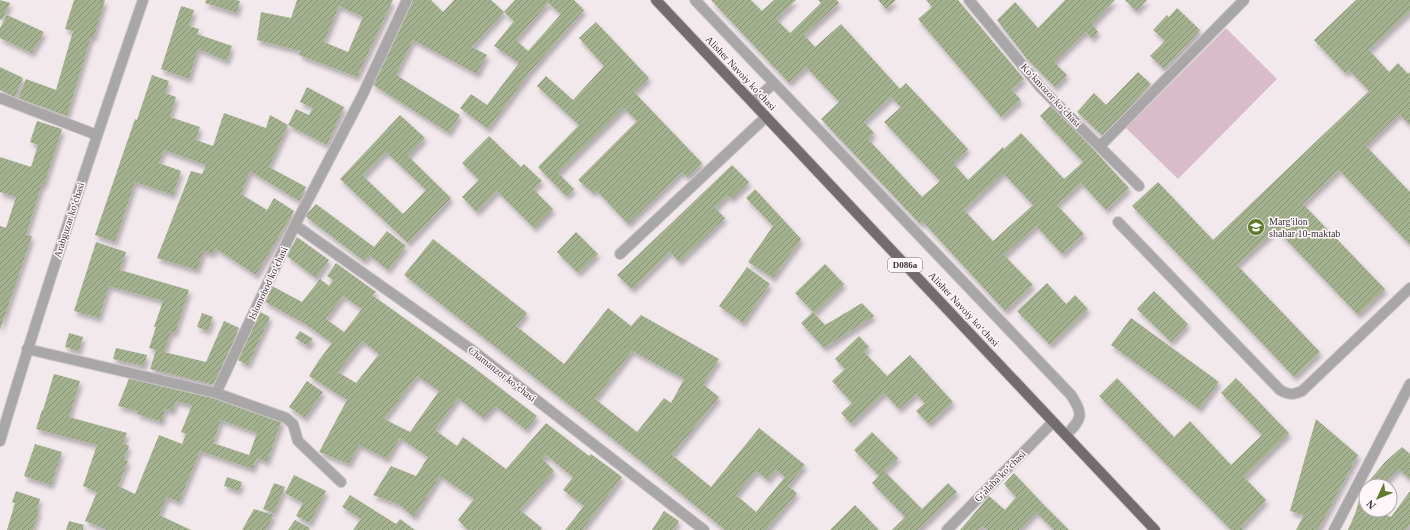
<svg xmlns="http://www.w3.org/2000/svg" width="1410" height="530" font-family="'Times New Roman',serif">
<defs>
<pattern id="building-hatch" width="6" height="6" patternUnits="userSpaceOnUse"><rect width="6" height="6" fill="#a5b28f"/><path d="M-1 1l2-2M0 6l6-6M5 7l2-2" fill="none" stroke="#879276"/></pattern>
<filter id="shadow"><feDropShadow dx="2.5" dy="4.5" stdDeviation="2" flood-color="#0004"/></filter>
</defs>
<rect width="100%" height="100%" fill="#f2e9ed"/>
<path fill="#d9bcc9" d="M1226,28L1277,79L1178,179L1126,128Z"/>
<path fill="url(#building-hatch)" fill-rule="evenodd" filter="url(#shadow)" d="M0,0L10,3L2,20L0,19Z
M74,0H105L94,37H91L67,116L18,98L26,79L56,90L73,31L65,29Z
M206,0H236L240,1L237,13L205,3Z
M297,0H393L357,77L299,55L301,51L257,40L261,12L291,18ZM339,6L363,17L348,52L324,42Z
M413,0H431L443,12L454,0H491L504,12L515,0H574L584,10L530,72L488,129L460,108L471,94L487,105L519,63L494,46L514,21L504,12L472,47L487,55L477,74L413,40L396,75L460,115L449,133L372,84ZM548,3L561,14L528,51L516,40Z
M711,0H751L762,11L774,0H796L776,19L790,33L821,3L818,0H837L839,3L804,35L815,47L841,24L900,89L906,83L968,149L953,163L968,180L1003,147L1004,149L1021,133L1064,179L1083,162L1040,116L1052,104L1129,188L1106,210L1081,183L1057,205L1084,234L1062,254L1036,226L1004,255L1033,285L1005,311L923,222L920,224L821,119L839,102L806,67L789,83ZM891,97L901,107L884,122L940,181L922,197L868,139L874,133L864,122ZM1003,173L1033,205L993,241L964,210Z
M878,0H896L886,9Z
M926,0H958L1024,79L1012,90L1021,100L1001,117L918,19L932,7Z
M1065,0H1115L1092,24L1098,32L1092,38L1085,32L1054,62L1067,75L1055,87L1027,59L997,20L1015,2L1038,28Z
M1125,0H1147L1136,11Z
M1356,0H1410V11L1369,50L1389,72L1398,63L1408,74L1410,72V125L1399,114L1366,146L1410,192V245L1339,170L1303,204L1385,289L1358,315L1276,229L1237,265L1320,352L1294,377L1132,206L1158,182L1213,240L1369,91L1349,70L1345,73L1314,40Z
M181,6L194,10L189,26L199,29L197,34L232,46L227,61L198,49L189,79L161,69Z
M1177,8L1200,30L1164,69L1150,56L1165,41L1153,30L1167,15L1169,17Z
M7,15L44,32L32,53L0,38V28Z
M596,22L649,78L634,92L702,163L687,177L682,172L628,224L596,190L593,193L578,180L637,121L624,108L558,173L574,189L566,196L538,167L579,125L537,86L546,76L573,100L604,66L579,38Z
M0,67L23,78L15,97L0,90Z
M1138,72L1151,84L1103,136L1077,112L1094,93L1106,105Z
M152,75L169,81L165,93L176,97L170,117L200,127L196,140L213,146L224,113L266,128L270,115L288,125L269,167L306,187L299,201L250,171L241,194L267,210L274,198L294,211L256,275L215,248L213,254L204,251L197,270L157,258L191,171L202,174L206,165L164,150L159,163L181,171L173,195L135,182L115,242L95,235L135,119L137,120Z
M307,87L344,107L327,145L288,125L296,109L309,115L313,108L300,102Z
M400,115L425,138L408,156L451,198L408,243L340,179ZM386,152L426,190L403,214L363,176Z
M37,121L62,129L44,185L42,184L26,235L32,236L0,330V226L6,228L16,197L0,192V157L31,167L38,145L30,142Z
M489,136L521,167L524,164L542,181L533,189L553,209L534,228L497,191L477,212L462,197L479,180L462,163Z
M732,165L749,182L731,199L728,195L715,208L725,218L679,262L670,252L632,289L617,275Z
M755,189L801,239L773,278L748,262L773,226L746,198Z
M316,204L374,247L387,231L406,246L388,270L369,255L364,261L305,216Z
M576,232L598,254L578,273L557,252Z
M297,237L329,260L316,278L287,256Z
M433,239L527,313L516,326L564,364L608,308L631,326L641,315L719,359L703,384L719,397L672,455L711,487L759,428L805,465L788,486L797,493L766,530H725L642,462L404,275ZM632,351L684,379L671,403L664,398L637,432L595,399ZM776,470L785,477L756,512L736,495L756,471L768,480Z
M96,242L126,252L120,270L189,290L175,333L171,332L164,352L206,362L224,321L239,328L215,385L150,369L156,350L149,348L156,327H154L163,301L109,286L99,318L74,311Z
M336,263L376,292L372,295L473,367L537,416L526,430L495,406L483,418L458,398L435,430L457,446L463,437L506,469L546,423L589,456L591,454L622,477L583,529L585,530H565L584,506L563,490L573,477L546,455L543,459L554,471L520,510L542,528L541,530H468L458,520L474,499L440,476L414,517L398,504L373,495L391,466L416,476L428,457L400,438L387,459L359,445L349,464L319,452L347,400L309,376L319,360L332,343L301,321V322L264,301L272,286L302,302L320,279L329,286L333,280L327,276ZM343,296L362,309L344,332L326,319ZM362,341L379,354L356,383L338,372ZM417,376L439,391L410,432L384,419Z
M825,264L844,284L814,313L795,293Z
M747,267L770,284L743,323L719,306Z
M1047,283L1066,304L1075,295L1088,309L1050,345L1017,311Z
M1154,291L1188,324L1171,342L1137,309Z
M862,303L874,316L824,348L801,323L813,312L825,325Z
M260,312L270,317L248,365L238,360Z
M202,313L213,317L208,331L197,327Z
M1131,318L1219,382L1199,409L1111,345Z
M300,331L313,339L308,346L295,338Z
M69,333L83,337L79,351L65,347Z
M859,336L869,347L864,352L887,376L910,355L953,402L929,424L916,411L925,403L916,394L899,409L884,393L851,424L841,413L852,403L832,381L845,369L835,359Z
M116,348L147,355L144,366L113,359Z
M54,374L80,381L69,417L127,433L123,443L129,446L124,459L128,461L118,486L135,494L159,435L182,444L186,434L181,432L192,405L176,401L173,411L165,409L162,422L137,414L138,411L118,406L130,376L215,396L282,420L267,462L257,458L253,469L200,451L179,502L167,497L159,515L191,530H107L85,521L97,492L83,486L97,445L36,429L42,410H43ZM221,420L257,433L249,455L213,443Z
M1117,378L1174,437L1190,421L1231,465L1262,435L1221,393L1236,378L1289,433L1244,477L1266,500L1241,527L1244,530H1231L1099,396Z
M307,381L323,392L305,418L289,407Z
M1316,419L1358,455L1318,530H1296L1304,515L1290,511Z
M872,432L898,458L884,471L922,509L948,483L957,492L918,530H892L905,517L872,483L879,476L854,450Z
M35,444L62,452L51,485L24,476Z
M1402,447L1410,454V479L1398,469L1381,486H1366V510H1377L1391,517L1410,491V524L1406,530H1348L1355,514L1363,488L1385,462Z
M1014,473L1043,504L1069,530H1054L1036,512L1019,530H987L982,526L978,530H960L989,496L1005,510L1016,497L1004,484Z
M294,475L326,491L310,523L296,516L303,503L285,493Z
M227,477L242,482L239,491L224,486Z
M274,483L285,487L274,513L263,509Z
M16,491L40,499L37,509L39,510L33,530H7L15,503L12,502Z
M350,495L396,524L400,519L415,530H353L361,519L342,507Z
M855,505L879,530H830Z
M254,509L274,515L266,530H242Z
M664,511L679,521L673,530H652Z
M295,520L310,528L309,530H288Z
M69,521L84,525L83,530H66Z"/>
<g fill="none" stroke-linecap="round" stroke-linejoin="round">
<g stroke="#cdc5c8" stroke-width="12">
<path id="lane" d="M695,0L1071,395C1084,415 1082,419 1066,435
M753,102L774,83
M1118,222L1280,390C1289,395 1293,395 1302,391L1410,288
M620,254L766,117"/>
</g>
<g stroke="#cdc5c8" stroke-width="12">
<path id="street" d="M969,0L1041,88L1139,186
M0,98L97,135
M1100,146L1244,0
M295,225L472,350L704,530
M27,349L216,393L286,418L293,424L298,441L341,482
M216,393L295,225L362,96L407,0
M0,441C44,293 93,146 143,0
M947,530L1053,422
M1334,530L1410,384"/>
</g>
<g stroke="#cdc5c8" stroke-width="12">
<path id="primary" d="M656,0L1155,530"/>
</g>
<use href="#lane" stroke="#a9a6a7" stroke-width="10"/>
<use href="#street" stroke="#a9a6a7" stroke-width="10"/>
<use href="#primary" stroke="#726c6f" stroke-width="10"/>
</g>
<defs>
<g id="school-disc" transform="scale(0.9)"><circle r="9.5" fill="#627a2c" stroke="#fff6fa"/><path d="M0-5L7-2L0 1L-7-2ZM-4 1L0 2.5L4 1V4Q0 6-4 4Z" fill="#fff"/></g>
</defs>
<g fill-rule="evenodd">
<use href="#school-disc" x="1256" y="227"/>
</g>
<g text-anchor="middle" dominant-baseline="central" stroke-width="3" stroke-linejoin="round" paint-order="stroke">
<rect fill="#fff6fa" stroke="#736e70" stroke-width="1" x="888" y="258" width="34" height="14" rx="3"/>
<g font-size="9" font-weight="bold" fill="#373435">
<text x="905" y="265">D086a</text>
</g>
<g font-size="10" fill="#373435" stroke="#fff6fa">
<text transform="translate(741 73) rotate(47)">Alisher Navoiy koʻchasi</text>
<text transform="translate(1051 95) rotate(47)">Koʻkmozor koʻchasi</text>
<text transform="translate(69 220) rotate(-72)">Arabguzar koʻchasi</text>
<text transform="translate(268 283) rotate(-65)">Islomobod koʻchasi</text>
<text transform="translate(964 309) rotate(47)">Alisher Navoiy koʻchasi</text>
<text transform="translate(502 374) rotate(38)">Chamanzor koʻchasi</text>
<text transform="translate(1000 476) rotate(-45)">Gʻalaba koʻchasi</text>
</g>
<g font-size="10" fill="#373435" stroke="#fff6fa" text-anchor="start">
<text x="1269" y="221">Marg'ilon<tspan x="1269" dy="12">shahar 10-maktab</tspan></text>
</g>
</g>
<g transform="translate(1378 498) rotate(226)"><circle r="19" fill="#fff6fa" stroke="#afa8ab"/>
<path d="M0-3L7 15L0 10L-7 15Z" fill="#627a2c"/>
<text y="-6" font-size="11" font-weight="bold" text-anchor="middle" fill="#373435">N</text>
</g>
</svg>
